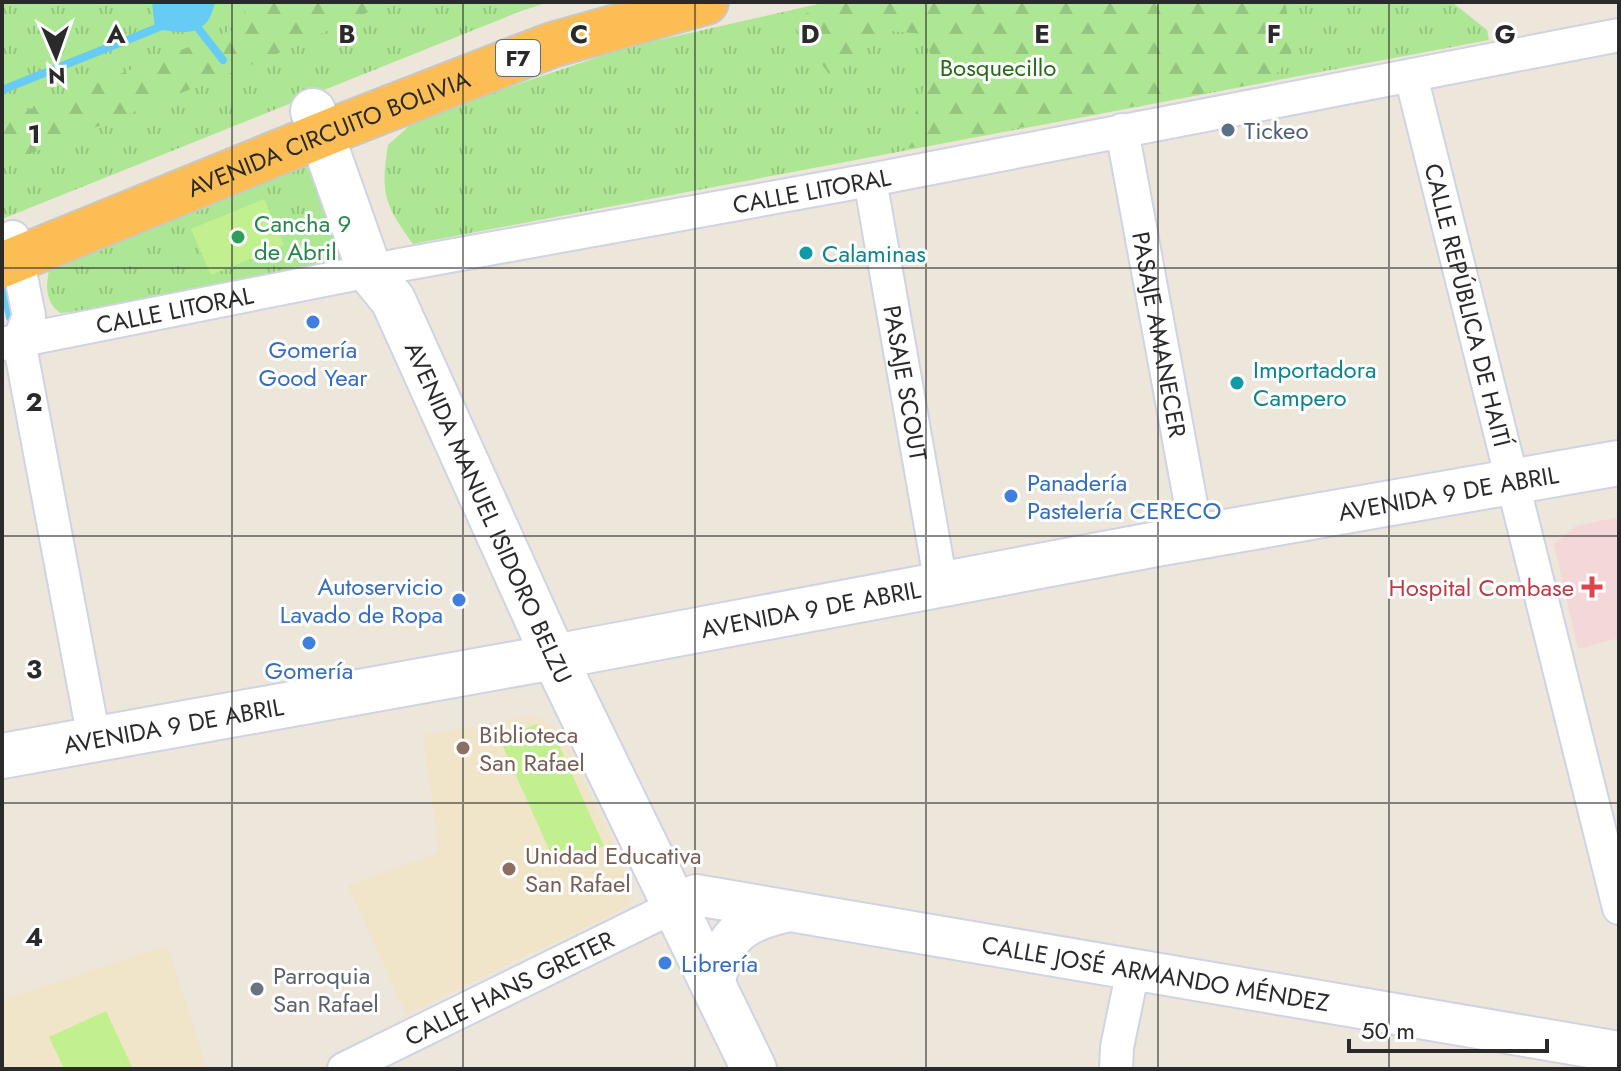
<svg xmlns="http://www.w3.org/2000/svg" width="1621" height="1071" font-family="Jost,sans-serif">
<defs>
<pattern id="grass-tufts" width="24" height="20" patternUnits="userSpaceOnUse" patternTransform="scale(2)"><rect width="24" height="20" fill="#ade793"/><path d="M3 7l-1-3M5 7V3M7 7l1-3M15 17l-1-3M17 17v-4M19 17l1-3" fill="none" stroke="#95c67f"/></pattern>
<pattern id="forest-firs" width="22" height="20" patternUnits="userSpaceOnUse" patternTransform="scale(2)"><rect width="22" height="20" fill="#ade793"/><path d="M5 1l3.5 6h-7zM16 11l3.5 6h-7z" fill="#95c67f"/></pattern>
</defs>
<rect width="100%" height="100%" fill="#ede6db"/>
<path fill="#f0e4c9" d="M531,716L541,719L560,730L633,885L632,899L623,909L406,1014L348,885L439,853L423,735Z
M167,945L207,1069H2V1000Z"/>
<path fill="#f4d7d8" d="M1619,517V638L1578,649L1554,544L1576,526Z"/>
<path fill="url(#grass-tufts)" d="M2,2H549L521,11L2,219Z
M827,2H1452L1487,30L1489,40L413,244C385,205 380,194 388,145L418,118L628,47Z
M316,158L347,256L339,262L72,312L60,313C45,301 46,287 49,269Z"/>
<path fill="url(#forest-firs)" d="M240,2H390L268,58L2,165V120L250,23Z
M827,2H1285L1292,39L1291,57L1270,81L905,149L932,59L923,34L891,31L829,74L791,22Z"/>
<path fill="#c3f08e" d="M264,199L284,245L211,275L191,229Z
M536,724L554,734L604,846L557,867L500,740Z
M106,1011L133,1069H64L49,1037Z"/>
<path fill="#66ccf6" d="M152,2H215C207,39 185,33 155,29Z"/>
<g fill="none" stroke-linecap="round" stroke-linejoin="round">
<path stroke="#66ccf6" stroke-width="8" d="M194,23L223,60
M2,90L162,26
M2,282L10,317"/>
<g stroke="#d0d3e4" stroke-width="36">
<g id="minor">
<path id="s1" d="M1411,76L1619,908"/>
<path id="s2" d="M1122,130L1197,537"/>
<path id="s3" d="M870,180L941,584"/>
<path d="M13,237L29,316L19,341L94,739"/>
<path id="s4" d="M2,344L400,265L870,180L1619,35"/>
<path id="s5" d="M344,1069L675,906"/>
<path d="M1116,1069L1117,1047L1133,970"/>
</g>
</g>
<g stroke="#d0d3e4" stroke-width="44">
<g id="tertiary">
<path id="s6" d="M675,906L696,895L1619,1052"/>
<path d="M714,985C724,937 737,923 785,912"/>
</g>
</g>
<g stroke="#d0d3e4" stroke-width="48">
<g id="secondary">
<path id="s7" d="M313,111L370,272L393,300L554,657L754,1069"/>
<path id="s8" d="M2,756L554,657L1157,544L1619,463"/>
</g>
</g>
<g stroke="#c8c8c8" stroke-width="48">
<g id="trunk">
<path id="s9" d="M2,265L346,125L552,45L706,2"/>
</g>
</g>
<use href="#minor" stroke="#fff" stroke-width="32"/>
<use href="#tertiary" stroke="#fff" stroke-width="40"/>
<use href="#secondary" stroke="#fff" stroke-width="44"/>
<use href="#trunk" stroke="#fcbe54" stroke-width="44"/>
</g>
<path fill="none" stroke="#2a2a2a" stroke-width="2" stroke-opacity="0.55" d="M232,2V1069M463,2V1069M695,2V1069M926,2V1069M1158,2V1069M1389,2V1069M2,268H1619M2,536H1619M2,803H1619"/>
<circle fill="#5c6f8a" stroke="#fff" stroke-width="3" cx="1228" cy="130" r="8"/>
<circle fill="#2e9e5b" stroke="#fff" stroke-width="3" cx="238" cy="237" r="8"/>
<g fill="#0f9aa8" stroke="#fff" stroke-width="3">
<circle cx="806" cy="253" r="8"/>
<circle cx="1237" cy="383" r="8"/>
</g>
<g fill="#3f7fe0" stroke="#fff" stroke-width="3">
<circle cx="313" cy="322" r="8"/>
<circle cx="1011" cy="496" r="8"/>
<circle cx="459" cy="600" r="8"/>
<circle cx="309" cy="643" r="8"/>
<circle cx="665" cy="963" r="8"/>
</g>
<path fill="#e0444e" stroke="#fff" stroke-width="3" d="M1588 575h8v8h8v8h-8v8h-8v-8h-8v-8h8z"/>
<g fill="#8d6e63" stroke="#fff" stroke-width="3">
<circle cx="463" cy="748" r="8"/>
<circle cx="509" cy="869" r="8"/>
</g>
<circle fill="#6b7280" stroke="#fff" stroke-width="3" cx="257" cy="989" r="8"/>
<g text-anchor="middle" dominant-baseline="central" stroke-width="6" stroke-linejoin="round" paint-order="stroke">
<rect fill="#fff" stroke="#6a6a6a" stroke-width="2" x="496" y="40" width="44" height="36" rx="6"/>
<g font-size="22" font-weight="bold" fill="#2a2a2a">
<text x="518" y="58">F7</text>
</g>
<g font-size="24" fill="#246c15" stroke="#fff">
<text x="998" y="67">Bosquecillo</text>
</g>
<g font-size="24" fill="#4e5e75" stroke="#fff" text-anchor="start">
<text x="1244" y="130">Tickeo</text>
</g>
<g font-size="24" fill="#2a2a2a" stroke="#fff">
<text stroke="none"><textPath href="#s9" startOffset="352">AVENIDA CIRCUITO BOLIVIA</textPath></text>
<text stroke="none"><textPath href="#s4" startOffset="824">CALLE LITORAL</textPath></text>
<text stroke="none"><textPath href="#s1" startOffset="236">CALLE REPÚBLICA DE HAITÍ</textPath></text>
<text stroke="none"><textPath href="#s4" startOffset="176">CALLE LITORAL</textPath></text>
<text stroke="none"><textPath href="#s2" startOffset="208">PASAJE AMANECER</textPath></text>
<text stroke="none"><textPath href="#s3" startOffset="206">PASAJE SCOUT</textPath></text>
<text stroke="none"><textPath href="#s8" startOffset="1470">AVENIDA 9 DE ABRIL</textPath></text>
<text stroke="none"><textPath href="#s7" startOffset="440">AVENIDA MANUEL ISIDORO BELZU</textPath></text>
<text stroke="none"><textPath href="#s8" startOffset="822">AVENIDA 9 DE ABRIL</textPath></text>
<text stroke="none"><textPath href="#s8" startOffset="174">AVENIDA 9 DE ABRIL</textPath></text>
<text stroke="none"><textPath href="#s6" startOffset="490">CALLE JOSÉ ARMANDO MÉNDEZ</textPath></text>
<text stroke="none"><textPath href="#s5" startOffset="184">CALLE HANS GRETER</textPath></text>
</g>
<g font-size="24" fill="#27864d" stroke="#fff" text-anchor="start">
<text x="254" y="223">Cancha 9<tspan x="254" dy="28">de Abril</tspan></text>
</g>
<g font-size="24" fill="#0d838f" stroke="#fff" text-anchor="start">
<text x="822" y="253">Calaminas</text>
<text x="1253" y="369">Importadora<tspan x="1253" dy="28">Campero</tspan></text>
</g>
<g font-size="24" fill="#366cbe" stroke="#fff">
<text x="313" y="349">Gomería<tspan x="313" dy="28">Good Year</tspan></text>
<text x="1027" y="482" text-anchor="start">Panadería<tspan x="1027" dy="28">Pastelería CERECO</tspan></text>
<text x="443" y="586" text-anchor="end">Autoservicio<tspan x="443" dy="28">Lavado de Ropa</tspan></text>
<text x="309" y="670">Gomería</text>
<text x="681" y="963" text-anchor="start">Librería</text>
</g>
<g font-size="24" fill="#be3a42" stroke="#fff" text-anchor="end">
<text x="1574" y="587">Hospital Combase</text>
</g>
<g font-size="24" fill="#785e54" stroke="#fff" text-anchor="start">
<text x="479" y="734">Biblioteca<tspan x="479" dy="28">San Rafael</tspan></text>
<text x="525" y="855">Unidad Educativa<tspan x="525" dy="28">San Rafael</tspan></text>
</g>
<g font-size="24" fill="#5b616d" stroke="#fff" text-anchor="start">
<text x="273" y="975">Parroquia<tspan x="273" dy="28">San Rafael</tspan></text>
</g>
</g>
<g font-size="26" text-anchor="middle" font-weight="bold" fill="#2a2a2a" stroke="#fff" stroke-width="6" stroke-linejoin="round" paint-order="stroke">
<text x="116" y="43">A</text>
<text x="347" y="43">B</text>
<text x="579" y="43">C</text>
<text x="810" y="43">D</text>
<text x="1042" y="43">E</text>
<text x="1274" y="43">F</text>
<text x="1505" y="43">G</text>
<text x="34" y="143">1</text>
<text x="34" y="411">2</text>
<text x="34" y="678">3</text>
<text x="34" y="946">4</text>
</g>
<rect width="1621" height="1071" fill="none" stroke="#2a2a2a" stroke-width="8"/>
<g transform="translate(56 56) rotate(178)" stroke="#ffffff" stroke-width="6" paint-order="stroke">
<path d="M0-6L14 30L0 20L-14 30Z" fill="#2a2a2a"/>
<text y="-12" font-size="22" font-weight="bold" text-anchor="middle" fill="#2a2a2a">N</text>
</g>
<path d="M1349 1039v12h198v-12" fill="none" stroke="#2a2a2a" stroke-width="4"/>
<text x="1361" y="1039" font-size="24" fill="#2a2a2a" stroke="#ffffff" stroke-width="6" paint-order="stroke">50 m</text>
</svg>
